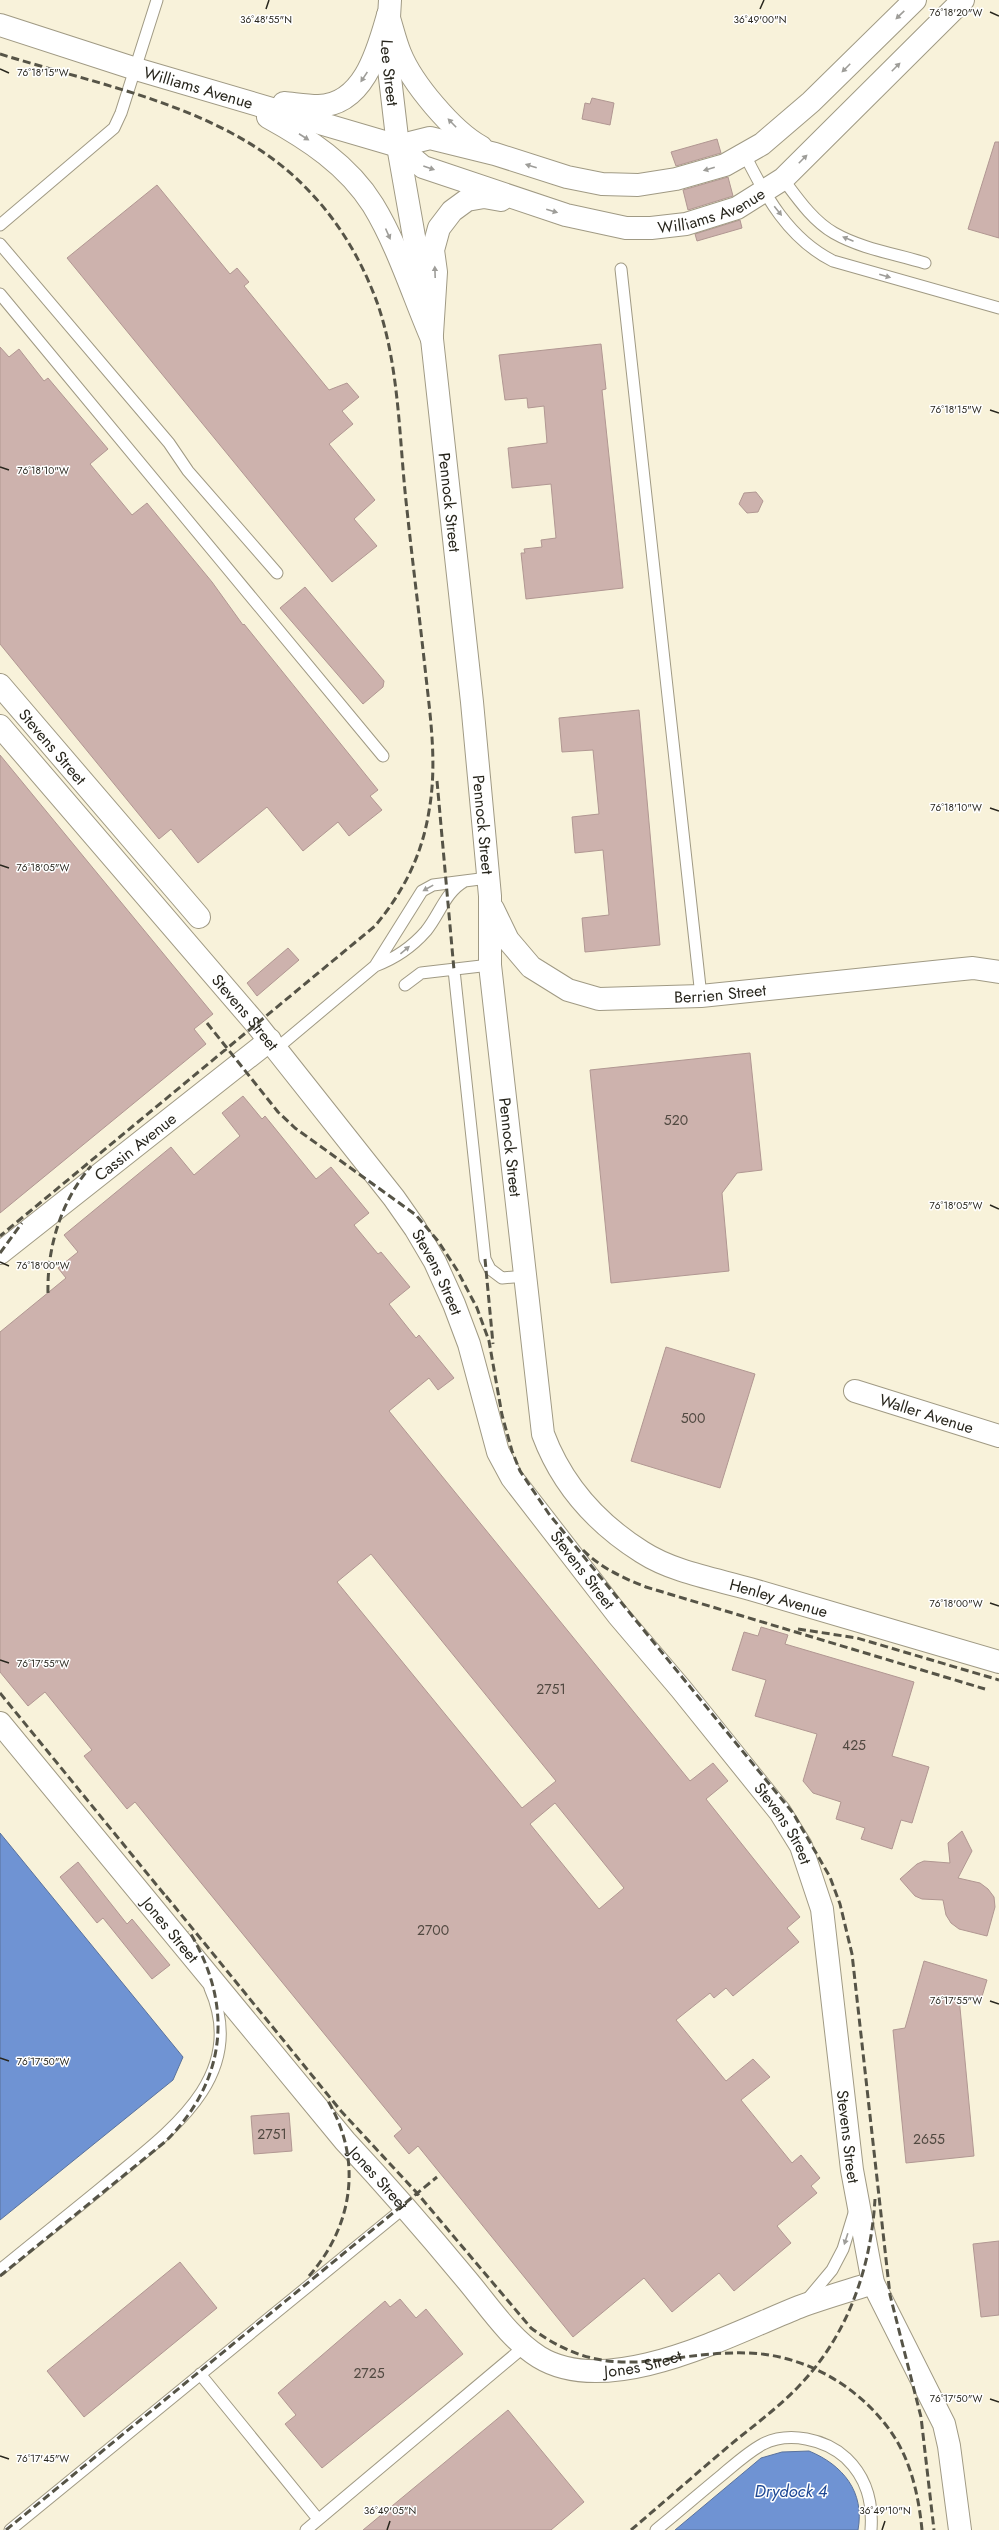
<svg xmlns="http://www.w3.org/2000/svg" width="999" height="2530" font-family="Jost,sans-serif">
<rect width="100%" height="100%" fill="#f8f2da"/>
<path fill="#6f93d3" stroke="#5a729c" d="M0,1833L183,2057L173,2080L0,2220Z
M809,2451C843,2465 865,2492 858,2530H675L761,2458L782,2452Z"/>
<path fill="#cdb2ad" stroke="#b19792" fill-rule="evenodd" d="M592,98L614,103L610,125L582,119L585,103L590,104Z
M717,139L721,153L676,166L671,152Z
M995,142H999V238L968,229Z
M728,177L733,196L688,210L683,190Z
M157,185L230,274L237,268L249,282L244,286L329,390L347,383L359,397L342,411L353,424L329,444L375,500L354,519L377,546L332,582L67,258Z
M740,220L742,228L697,241L695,234Z
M601,344L606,389L602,390L623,588L526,599L521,553H525L524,549L542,547L541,540L556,538L551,484L512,488L508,448L547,443L544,406L528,408L527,398L505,400L499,355Z
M0,347L9,357L19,349L44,381L48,378L108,449L90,464L132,515L147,503L212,582L243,625L244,624L378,790L370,796L382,810L349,836L338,822L303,851L267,807L198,863L171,829L159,839L0,644Z
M756,492L763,501L758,512L747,513L739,504L744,493Z
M305,587L384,681L383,687L363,704L280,608Z
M639,710L660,945L585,952L582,918L609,915L603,850L575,853L572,817L599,814L593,750L562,752L559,718Z
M0,755L213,1014L194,1029L206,1044L0,1213Z
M288,948L299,960L257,996L247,983Z
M750,1053L762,1170L737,1173L722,1193L729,1271L611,1283L590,1070Z
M243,1096L262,1119L265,1116L316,1179L331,1167L369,1213L354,1225L378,1254L381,1252L410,1287L389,1304L416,1338L419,1335L454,1378L438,1390L429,1378L389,1411L690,1781L713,1763L728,1781L706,1799L800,1917L787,1928L799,1942L733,1996L726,1988L714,1998L710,1993L676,2020L726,2081L753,2059L770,2077L741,2100L792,2163L801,2155L820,2178L811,2186L817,2193L777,2226L791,2243L734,2291L719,2273L672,2312L644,2278L573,2337L418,2146L409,2154L394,2136L402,2129L135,1802L127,1809L84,1756L92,1750L45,1692L28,1706L0,1672V1332L66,1278L58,1268L78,1252L64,1235L171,1147L194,1175L240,1136L222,1113ZM371,1554L556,1781L522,1808L337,1582ZM555,1803L624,1888L599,1909L530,1824Z
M666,1347L755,1374L720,1488L631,1461Z
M761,1627L788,1635L785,1644L914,1682L892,1756L929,1767L912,1823L901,1820L892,1849L861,1839L865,1828L836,1819L841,1802L813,1793L803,1781L817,1734L755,1716L766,1680L732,1670L744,1632L758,1636Z
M962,1831L972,1851L958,1878L980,1883L988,1889L994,1897L995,1907L987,1936L959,1929L951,1923L946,1915L943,1900L922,1899L915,1896L900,1879L917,1864L924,1861L950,1863L948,1843Z
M78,1862L127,1924L132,1919L170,1965L152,1979L103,1918L97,1923L60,1877Z
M924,1961L987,1980L980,2003L959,1997L974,2156L906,2163L893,2030L905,2028Z
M289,2113L292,2151L254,2154L251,2116Z
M999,2241V2315L981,2317L973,2244Z
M180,2262L217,2308L84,2417L47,2371Z
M400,2299L416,2318L426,2309L463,2354L322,2468L285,2424L296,2415L278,2393L385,2301L390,2307Z
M508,2410L584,2502L551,2530H363Z"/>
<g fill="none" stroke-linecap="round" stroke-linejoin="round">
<g stroke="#a09a84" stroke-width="13">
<path id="lane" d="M744,153C765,196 789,239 833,261L999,308
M783,179C798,199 813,221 834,233C862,249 896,254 925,263
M0,225L114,128L121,113L157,0
M0,244L169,443L188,471L277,573
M621,269L701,996
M0,294L383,756
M465,881C445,892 440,914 426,931C412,947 394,959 375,966L422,891L433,885L488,878
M454,970L485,1259L490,1269L502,1278L526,1276
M405,985L421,973L490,965
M276,1049L375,966
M0,2270C35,2241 71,2213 106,2184C166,2134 250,2078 210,1988
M806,2301L832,2270L843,2249L855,2210
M200,2374L318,2519
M10,2530L405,2207
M306,2530L525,2346
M656,2530C678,2512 700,2493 722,2475C735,2464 748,2452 763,2444C789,2431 825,2439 846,2458C867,2478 873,2502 871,2530"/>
</g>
<g stroke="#a09a84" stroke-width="24">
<g id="street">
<path id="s1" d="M390,0L387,52L398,146L432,339L472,702L490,896V965L543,1434C562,1485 596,1523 642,1552C673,1572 715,1579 750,1589C833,1614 916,1637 999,1662"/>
<path id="s2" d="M0,685L199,917"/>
<path id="s3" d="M0,726L257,1025L394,1198L415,1228L435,1262L454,1304L469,1344L498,1452L512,1478L618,1615L681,1689L780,1812L801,1846L822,1909L852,2170L873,2283L944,2424L949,2446L960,2530"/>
<path id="s4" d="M493,909L508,940L531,967L568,990L599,999L701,996L953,970L973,968L999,972"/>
<path id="s5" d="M0,1253L270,1040"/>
<path id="s6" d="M855,1391L999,1436"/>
<path id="s7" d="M0,1723L345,2141C387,2186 427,2232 466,2279C488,2305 510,2339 539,2357C609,2400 731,2334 799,2307C823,2298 848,2291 873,2283"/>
</g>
</g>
<g stroke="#a09a84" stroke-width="24">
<g id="secondary">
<path d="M388,15C392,27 395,41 400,53C412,83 452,131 481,147"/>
<path id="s8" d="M0,25L136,69L398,146L423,167L566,215L626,228H651L686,224L737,208L783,179L963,0"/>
<path d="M284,103C295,104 307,106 318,106C364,105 378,50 388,15"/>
<path d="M268,117C308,139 348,165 373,205C398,246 413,295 432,339"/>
<path d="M398,146L430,138L495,154L567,177L602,184L638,185L676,179L725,165L762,144L811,102L915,0"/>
<path d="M432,334L436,272L433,250L439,228L452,211L467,200L484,197L501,200"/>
</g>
</g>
<use href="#lane" stroke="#fff" stroke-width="11"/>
<use href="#street" stroke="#fff" stroke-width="22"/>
<use href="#secondary" stroke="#fff" stroke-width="22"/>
<path stroke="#565447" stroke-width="3" stroke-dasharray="8 4" stroke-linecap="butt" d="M0,54C105,87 231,108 309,191C340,223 363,263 378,305C400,370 399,442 407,510C413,566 420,621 426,677C431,722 437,766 429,811C422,855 404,891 375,926L0,1236
M437,781L454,970
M207,1023L278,1112L295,1128L416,1215L438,1241L457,1270L477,1308L489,1341L502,1415L512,1451L520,1471L549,1514L793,1813L830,1877L840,1904L852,1954L890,2295L921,2417L934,2530
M0,1253L22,1223
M485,1259L493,1344
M48,1293C47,1247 61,1201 91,1166
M583,1550C601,1568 623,1578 646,1587L985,1689
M798,1629L857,1638L999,1680
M0,1693L168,1899
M166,1896L341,2111L417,2193L531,2328C612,2388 663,2350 749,2353C807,2355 864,2389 895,2438C912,2465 919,2499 922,2530
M0,2276L166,2141C227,2080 234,2005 189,1931
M309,2276C353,2226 363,2160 328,2101
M6,2530L437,2177
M631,2530C664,2502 697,2473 730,2445C753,2426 778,2408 799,2386C848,2335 871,2268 875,2199"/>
</g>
<defs><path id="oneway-solid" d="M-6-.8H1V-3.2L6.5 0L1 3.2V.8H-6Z"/></defs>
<g fill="#9e9d99">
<use href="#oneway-solid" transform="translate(900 15) rotate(136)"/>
<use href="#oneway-solid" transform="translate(896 67) rotate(-45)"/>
<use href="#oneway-solid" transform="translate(846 68) rotate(135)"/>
<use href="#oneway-solid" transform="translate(364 77) rotate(124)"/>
<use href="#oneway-solid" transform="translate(452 123) rotate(-134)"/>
<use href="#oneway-solid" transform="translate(304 137) rotate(33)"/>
<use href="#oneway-solid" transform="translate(803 159) rotate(-45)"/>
<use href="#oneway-solid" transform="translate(531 166) rotate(-162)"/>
<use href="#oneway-solid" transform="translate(429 168) rotate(19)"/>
<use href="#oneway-solid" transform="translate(709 169) rotate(164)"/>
<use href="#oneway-solid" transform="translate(552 211) rotate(16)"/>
<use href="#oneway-solid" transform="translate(778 211) rotate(51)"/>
<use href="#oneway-solid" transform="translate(388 234) rotate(66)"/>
<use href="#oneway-solid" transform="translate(848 239) rotate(-157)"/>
<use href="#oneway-solid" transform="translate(435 272) rotate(-92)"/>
<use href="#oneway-solid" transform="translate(885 276) rotate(16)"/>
<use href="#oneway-solid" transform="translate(428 888) rotate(151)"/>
<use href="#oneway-solid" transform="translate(405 950) rotate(-40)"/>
<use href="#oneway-solid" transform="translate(846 2239) rotate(108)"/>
</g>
<path fill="none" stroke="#28261d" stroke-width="1.5" d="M266,9L269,0M760,9L764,0M990,12L999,16M0,69L9,73M990,410L999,413M0,467L9,470M990,808L999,811M0,865L9,868M990,1205L999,1209M0,1262L9,1266M990,1603L999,1606M0,1660L9,1663M990,2001L999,2004M0,2058L9,2061M990,2399L999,2402M0,2456L9,2459M387,2530L390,2521M882,2530L885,2521"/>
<g text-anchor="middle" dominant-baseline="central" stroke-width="3" stroke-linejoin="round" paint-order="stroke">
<g font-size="14" fill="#514941">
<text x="676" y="1120">520</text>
<text x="693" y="1418">500</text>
<text x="551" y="1689">2751</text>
<text x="854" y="1745">425</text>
<text x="433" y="1930">2700</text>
<text x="272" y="2134">2751</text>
<text x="929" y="2139">2655</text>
<text x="369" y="2373">2725</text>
</g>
<g font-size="16" fill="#28261d" stroke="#fff">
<text stroke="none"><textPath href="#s1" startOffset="73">Lee Street</textPath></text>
<text stroke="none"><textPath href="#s8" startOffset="208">Williams Avenue</textPath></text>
<text stroke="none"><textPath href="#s8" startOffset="749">Williams Avenue</textPath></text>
<text stroke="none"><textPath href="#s1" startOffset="507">Pennock Street</textPath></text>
<text stroke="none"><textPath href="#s2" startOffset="81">Stevens Street</textPath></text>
<text stroke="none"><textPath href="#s1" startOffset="831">Pennock Street</textPath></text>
<text stroke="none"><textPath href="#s4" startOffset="267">Berrien Street</textPath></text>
<text stroke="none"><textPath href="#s3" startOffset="377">Stevens Street</textPath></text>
<text stroke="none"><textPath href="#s5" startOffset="172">Cassin Avenue</textPath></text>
<text stroke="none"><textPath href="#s1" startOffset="1155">Pennock Street</textPath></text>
<text stroke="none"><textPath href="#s3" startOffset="701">Stevens Street</textPath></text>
<text stroke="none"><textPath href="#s6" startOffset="75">Waller Avenue</textPath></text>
<text stroke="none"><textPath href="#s3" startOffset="1037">Stevens Street</textPath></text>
<text stroke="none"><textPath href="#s1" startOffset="1745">Henley Avenue</textPath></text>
<text stroke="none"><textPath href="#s3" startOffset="1361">Stevens Street</textPath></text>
<text stroke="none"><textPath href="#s7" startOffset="268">Jones Street</textPath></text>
<text stroke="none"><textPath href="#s3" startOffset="1685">Stevens Street</textPath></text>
<text stroke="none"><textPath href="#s7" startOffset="592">Jones Street</textPath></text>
<text stroke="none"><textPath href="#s7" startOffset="940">Jones Street</textPath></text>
</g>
<g font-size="17" font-style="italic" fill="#1f4995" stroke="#fff">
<text x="791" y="2491">Drydock 4</text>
</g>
</g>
<g font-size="10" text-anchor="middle" fill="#28261d" stroke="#fff" stroke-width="3" stroke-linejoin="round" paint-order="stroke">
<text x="956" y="16">76°18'20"W</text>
<text x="266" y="23">36°48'55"N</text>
<text x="760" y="23">36°49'00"N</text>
<text x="43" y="76">76°18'15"W</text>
<text x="956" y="413">76°18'15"W</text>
<text x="43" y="474">76°18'10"W</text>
<text x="956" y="811">76°18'10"W</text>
<text x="43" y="871">76°18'05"W</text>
<text x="956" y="1209">76°18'05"W</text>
<text x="43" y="1269">76°18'00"W</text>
<text x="956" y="1607">76°18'00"W</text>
<text x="43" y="1667">76°17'55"W</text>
<text x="956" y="2004">76°17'55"W</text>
<text x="43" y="2065">76°17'50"W</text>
<text x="956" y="2402">76°17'50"W</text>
<text x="43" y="2462">76°17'45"W</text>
<text x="390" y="2514">36°49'05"N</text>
<text x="885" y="2514">36°49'10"N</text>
</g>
</svg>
